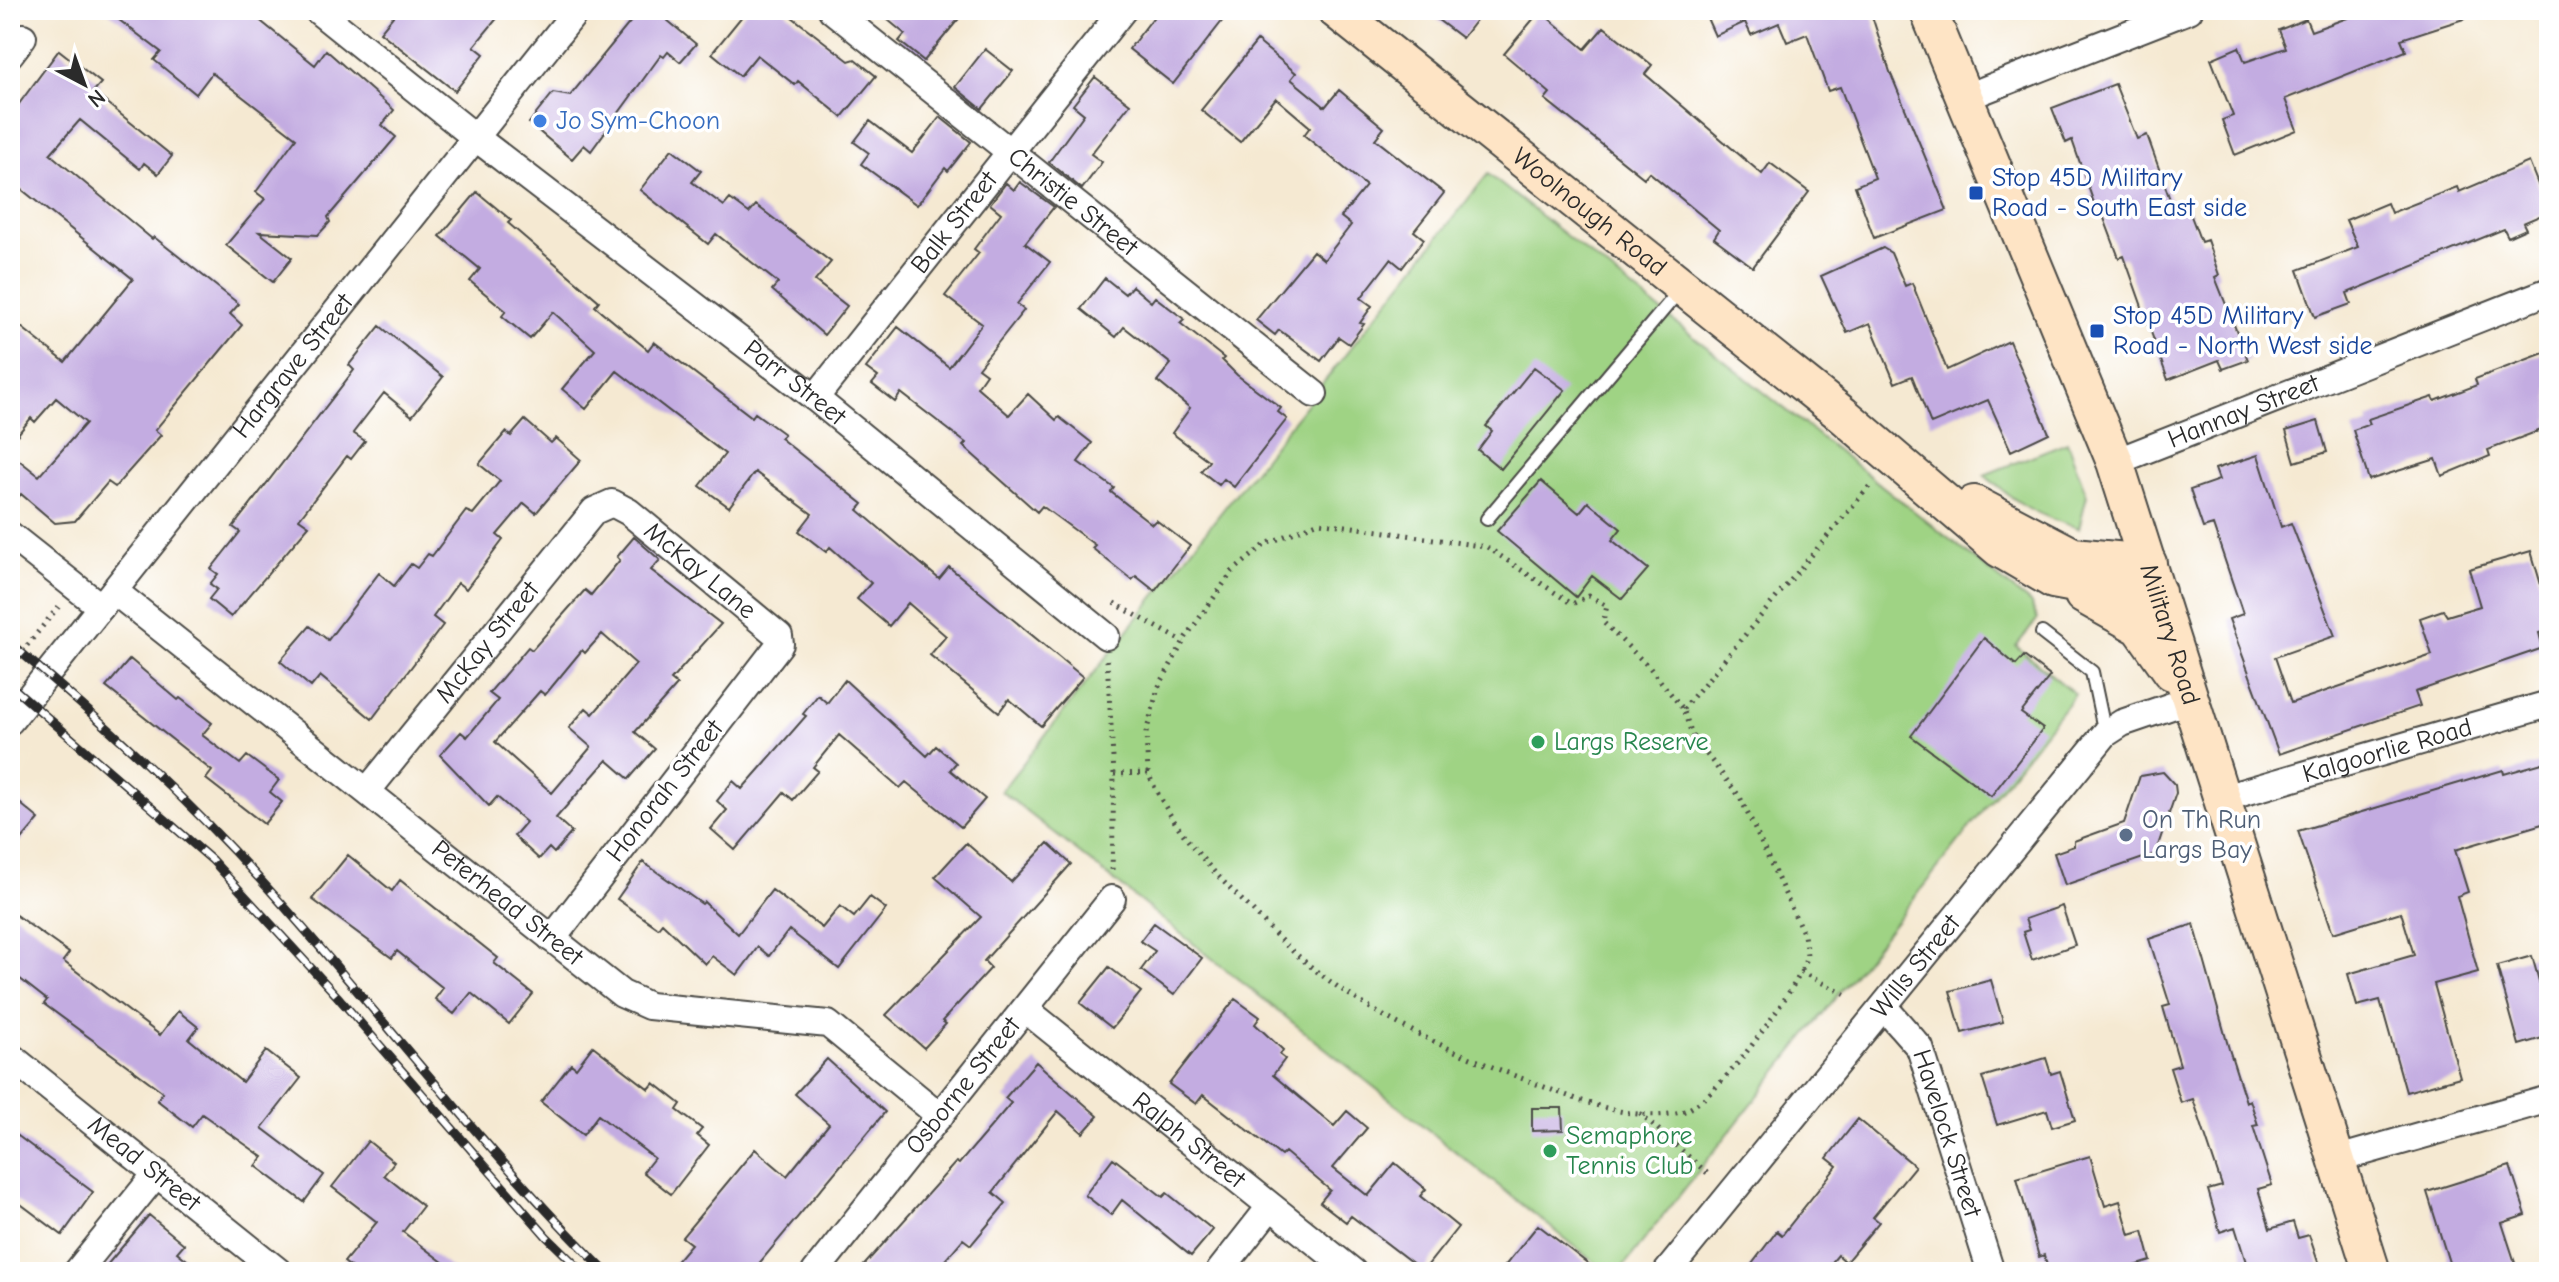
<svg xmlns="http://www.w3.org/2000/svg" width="2559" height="1282" font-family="'Comic Neue',sans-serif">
<rect width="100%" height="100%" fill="#fff"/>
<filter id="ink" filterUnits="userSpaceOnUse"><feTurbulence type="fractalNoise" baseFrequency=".0125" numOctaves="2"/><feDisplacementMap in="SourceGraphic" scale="16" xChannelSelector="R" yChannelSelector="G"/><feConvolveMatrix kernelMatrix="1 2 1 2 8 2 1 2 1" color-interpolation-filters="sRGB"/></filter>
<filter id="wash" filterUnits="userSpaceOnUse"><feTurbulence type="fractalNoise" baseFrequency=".006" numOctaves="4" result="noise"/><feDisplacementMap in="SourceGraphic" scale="32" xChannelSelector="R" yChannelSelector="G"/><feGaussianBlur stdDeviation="1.8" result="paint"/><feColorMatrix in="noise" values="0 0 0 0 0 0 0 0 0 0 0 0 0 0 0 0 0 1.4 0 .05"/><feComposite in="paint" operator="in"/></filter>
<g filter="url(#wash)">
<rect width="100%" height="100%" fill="#f5e9d2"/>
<path fill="#9fd384" stroke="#657f58" stroke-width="2" d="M1488,174L2030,603L2038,619L2016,646L2075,694L1619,1272L1606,1271L1001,791Z
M2067,442L2087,495L2079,528C2037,516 2016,503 1984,475Z"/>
<g id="blocks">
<path fill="#c3ace1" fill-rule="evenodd" d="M106,10H247L315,65L326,50L394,110L382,125L396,137L328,217L330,222L318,235L259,232L292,258L273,282L226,245L265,199L256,192L296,138L212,73L196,94L154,60L161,52Z
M398,10H504L474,46L484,54L455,91L380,32Z
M640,10H655L696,44L680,62L668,52L664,57L661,55L591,151L584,145L572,159L529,123L553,93L570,96Z
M747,10H783L849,61L855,59L876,76L842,117L798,81L795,85L757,55L740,76L712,53Z
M876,10H966L924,61L899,41L905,34Z
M1159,10H1210L1223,20L1173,84L1129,49Z
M1425,10H1463L1476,20L1462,38Z
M1726,10H1870L1890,72L1947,210L1874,238L1855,186L1875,178L1840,87L1828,91L1807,34L1787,42L1779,23L1751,35L1745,22L1715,36L1707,18Z
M2348,10H2478L2479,14L2401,39L2406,51L2285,99L2297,130L2235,155L2222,120L2233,116L2211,59L2239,47L2245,62L2286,48L2279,30L2306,19L2311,31L2350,17Z
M1540,11L1585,49L1604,27L1652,65L1645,74L1762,174L1770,163L1809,192L1753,267L1714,238L1719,230L1649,172L1644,178L1545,99L1550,93L1504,54Z
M1257,41L1296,73L1291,79L1325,107L1339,90L1384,128L1375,139L1444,193L1414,231L1424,239L1402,268L1391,259L1361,298L1372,306L1360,323L1364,324L1349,344L1339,337L1321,361L1279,330L1275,335L1256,320L1313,251L1324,260L1351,225L1341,217L1366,186L1304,135L1310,127L1276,98L1240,142L1201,110Z
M985,49L1013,71L982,109L955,87Z
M59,50L101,83L93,92L172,156L158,174L144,163L140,169L80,120L50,154L152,239L154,237L239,304L230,314L242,325L155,430L161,435L115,487L108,482L75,521L55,523L21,494L10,508V453L39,476L86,423L56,398L35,422L31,418L10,444V318L65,362L133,279L10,180V116Z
M1095,77L1130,104L1091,154L1102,162L1082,189L1049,162L1084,114L1073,105Z
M2115,84L2137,139L2147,135L2173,208L2186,203L2201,242L2207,240L2219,275L2215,277L2248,360L2223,369L2219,360L2168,380L2124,256L2119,258L2099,205L2095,206L2072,140L2066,143L2052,108Z
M940,117L971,142L948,171L945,168L917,205L861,164L869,153L854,142L870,121L912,153Z
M672,149L701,171L692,182L724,206L730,199L749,213L756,205L831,262L815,281L847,306L824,335L772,290L778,283L716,234L708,244L640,190Z
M2529,162L2549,212L2523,223L2526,229L2508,237L2504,229L2347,293L2351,304L2315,317L2298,270L2358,247L2346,220L2387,203L2391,213L2457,187L2459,192Z
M1020,182L1054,207L1025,243L1050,262L1017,304L1024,310L978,368L986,374L977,387L1009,415L1028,394L1056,420L1059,417L1092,443L1078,462L1114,488L1111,492L1152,524L1156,520L1190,546L1155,591L1136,576L1132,580L1092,548L1095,545L1042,506L1037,512L963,446L966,443L901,393L895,402L872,384L878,377L866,368L898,327L949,367L982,324L945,296L979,253L974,249L1001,213L990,204L1006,183L1014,190Z
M477,192L511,220L508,223L599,301L595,306L648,350L654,342L752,417L755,413L784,434L780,438L863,504L858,510L939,579L949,567L1083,677L1041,726L1009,699L999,712L930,655L946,636L908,603L889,626L857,599L871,583L830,547L826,552L799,531L812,514L755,472L729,507L700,486L725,454L617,371L586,409L562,389L595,350L553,312L530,339L502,316L506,311L470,281L480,269L440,236Z
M1883,248L1891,253L1905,286L1912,283L1947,370L2009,341L2049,433L2011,451L1988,400L1931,424L1912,376L1895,383L1870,323L1847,333L1821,276Z
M1105,278L1125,294L1132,286L1151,302L1155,297L1184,319L1180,323L1224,358L1222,360L1237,375L1281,408L1278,412L1287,419L1234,487L1224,479L1219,485L1201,471L1209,461L1172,433L1190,408L1157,381L1171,364L1124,327L1116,337L1081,309Z
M380,326L443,377L412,416L384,393L353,433L365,441L351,459L347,456L299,519L309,526L231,617L209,599L217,589L210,584L218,574L211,569L240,532L233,527L354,370L349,365Z
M2549,351V427L2488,450L2490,456L2442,476L2436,459L2369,480L2353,430L2370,424L2368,419L2433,397L2435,401L2477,385L2475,379Z
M1534,367L1565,390L1501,469L1478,450L1492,431L1486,426Z
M525,420L551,443L556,438L581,460L536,513L524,503L497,535L503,540L466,589L458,583L433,617L443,625L372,719L320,676L311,687L280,661L310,626L328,640L379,573L394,586L411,564L417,568L428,554L432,556L466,511L473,514L500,481L479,464L506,432L511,436Z
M2318,421L2327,452L2295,462L2286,431Z
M2258,455L2281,527L2291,523L2335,636L2275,657L2291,703L2432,655L2420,618L2443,610L2447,616L2480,606L2469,569L2531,551L2549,612V630L2539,633L2543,648L2415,692L2420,706L2279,754L2229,619L2243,614L2213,525L2203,528L2190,490L2219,480L2215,469Z
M1541,481L1579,513L1588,502L1621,529L1612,540L1648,569L1622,599L1592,576L1576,597L1497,531Z
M634,537L660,560L651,570L721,624L671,680L677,685L635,732L655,749L629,779L607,760L556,818L572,832L554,853L549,848L539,859L514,836L526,822L497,797L489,806L440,755L461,732L467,737L498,700L489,693L528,647L532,650L585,590L591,595L620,560L617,557ZM602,634L636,664L593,714L586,708L569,728L591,747L552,793L495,742L540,691L545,695L582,650L585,653Z
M1984,638L2016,665L2024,656L2050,676L2021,713L2043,729L1991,796L1911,736Z
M130,659L178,700L180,698L212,723L202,735L240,764L247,756L279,780L270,792L282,802L264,824L206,779L212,771L106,687Z
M845,680L927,756L936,746L956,763L950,770L985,799L961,827L906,782L900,788L839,735L813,767L818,771L793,800L784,792L735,850L711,829L727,810L717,801L733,781L742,789L806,716L803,714L818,695L827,703Z
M2549,761V822L2455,850L2468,892L2457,896L2478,972L2434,984L2460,1077L2406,1092L2380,1000L2357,1006L2348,974L2414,955L2401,912L2333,933L2298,831L2503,770L2504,774Z
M2163,772L2175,785L2176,793L2155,854L2065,885L2054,853L2074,846V841L2124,823L2140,776Z
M10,795L39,819L10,853Z
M966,843L1011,882L1048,843L1071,864L984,961L991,968L942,1021L946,1024L924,1048L886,1015L981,917L935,877Z
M348,855L392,891L400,880L498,958L494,963L533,994L509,1024L471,993L454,1014L435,999L443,988L397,951L392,958L312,899Z
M643,862L702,904L704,902L738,934L772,890L822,928L840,906L854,917L870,897L886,909L839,969L789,930L769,956L758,947L737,975L712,956L705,964L662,923L658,928L617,899Z
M2062,906L2075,945L2032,960L2023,932L2029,930L2025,919Z
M10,911L69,953L63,961L160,1035L178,1011L198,1027L189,1039L242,1082L266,1051L301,1078L262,1128L324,1175L304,1202L256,1166L263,1157L202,1114L192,1127L157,1100L163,1092L44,1004L47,1000L10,971Z
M1154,923L1202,958L1174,995L1141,970L1155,951L1140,941Z
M2194,924L2229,1049L2246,1102L2250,1100L2258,1125L2253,1126L2272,1185L2258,1189L2270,1229L2293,1222L2298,1238L2309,1235L2319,1265L2298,1272H2249L2235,1227L2220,1232L2208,1190L2222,1186L2193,1099L2181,1103L2170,1068L2180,1065L2163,1007L2170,1005L2149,939Z
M2532,956L2541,988L2549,986V1036L2519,1045L2497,966Z
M1109,967L1141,992L1112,1028L1080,1003Z
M1991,980L2003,1022L1962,1033L1950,991Z
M1235,999L1260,1017L1255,1024L1283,1050L1280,1055L1285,1059L1273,1075L1334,1126L1347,1111L1367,1128L1333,1168L1368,1196L1395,1163L1426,1189L1420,1196L1458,1227L1423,1271L1351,1216L1346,1222L1320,1202L1330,1190L1285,1152L1281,1156L1203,1095L1196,1104L1169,1084Z
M593,1046L649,1089L654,1083L681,1104L677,1110L702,1129L697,1135L709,1145L671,1194L643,1172L654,1158L598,1115L583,1135L541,1102L571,1064L576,1068Z
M2046,1058L2051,1074L2060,1071L2075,1120L2052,1127L2047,1110L1997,1125L1982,1077Z
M827,1059L885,1112L752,1272H667L691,1244L682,1237L755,1149L787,1176L829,1124L795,1094Z
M1036,1062L1098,1116L1083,1133L1058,1111L993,1192L1006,1203L971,1245L963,1239L935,1272H858L956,1162L959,1164L1011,1103L1005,1098Z
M1532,1108H1562L1563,1130L1532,1131Z
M1858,1119L1915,1166L1873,1217L1879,1222L1846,1262L1838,1255L1824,1272H1746L1777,1231L1782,1235L1837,1166L1827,1158Z
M10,1130L93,1192L62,1235L10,1196Z
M368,1141L394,1162L384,1175L423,1206L403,1232L456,1272H357L344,1262L377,1222L332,1187Z
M2090,1156L2105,1206L2120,1201L2130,1235L2143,1231L2151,1261L2115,1272H2049L2044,1255L2039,1257L2017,1178Z
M1113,1158L1163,1197L1167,1193L1213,1230L1191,1256L1122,1200L1111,1215L1085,1195Z
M2510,1166L2526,1215L2502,1223L2518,1272H2452L2427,1192Z
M149,1215L184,1244L177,1252L202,1272H101Z
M1538,1225L1599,1272H1500Z"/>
</g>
</g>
<g filter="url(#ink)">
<use href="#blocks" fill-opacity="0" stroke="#494844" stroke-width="2"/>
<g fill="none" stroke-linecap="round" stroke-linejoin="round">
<g stroke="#494844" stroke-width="16">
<path id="lane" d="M1487,519L1680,290
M2042,633L2092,672L2105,734"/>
</g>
<g stroke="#494844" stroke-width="30">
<g id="street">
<path id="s1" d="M317,10L475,137L815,398L1106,636"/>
<path id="s2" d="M832,10L1314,394"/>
<path d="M10,54L23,37"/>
<path d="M1964,98L2189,10"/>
<path id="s3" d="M815,398L1123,10"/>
<path id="s4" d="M2115,462L2549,291"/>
<path d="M10,535L101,607"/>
<path id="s5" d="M114,591L622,994L649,1006L828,1024L940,1116"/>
<path id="s6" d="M10,721L577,10"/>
<path id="s7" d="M368,790L594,511L612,503L629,512L779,636L780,644L552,939"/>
<path id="s8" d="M2224,798L2549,704"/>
<path id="s9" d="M1884,1007L1920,1048L1991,1272"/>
<path id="s10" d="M1025,1009L1353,1272"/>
<path id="s11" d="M10,1056L279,1272"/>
<path d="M2338,1159L2549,1099"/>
<path d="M77,1272L157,1173"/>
<path id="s12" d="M815,1272L1112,899"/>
<path d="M1219,1272L1270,1207"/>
<path id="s13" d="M1667,1272L2105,734L2122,723L2192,699"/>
</g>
</g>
<g stroke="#494844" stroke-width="40">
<g id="secondary">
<path id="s14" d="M1336,10L1843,415L2000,549L2053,580L2118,592H2157"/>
<path id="s15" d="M1928,10L2115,462L2372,1272"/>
<path d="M1974,504L2073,556L2148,563"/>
<path d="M2083,595L2140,627L2172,672"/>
</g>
</g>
<path stroke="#494844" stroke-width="5" stroke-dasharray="2 6" stroke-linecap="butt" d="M1114,603L1184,642
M1107,660L1114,774L1112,874
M12,664L59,606
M1683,709L1872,483
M1148,773L1146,733L1158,688L1186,637L1232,572L1266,544L1319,522L1487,547L1572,604L1589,596L1607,606L1603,622L1650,668L1683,709L1693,737L1740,797L1804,935L1807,955L1801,972
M1114,774L1148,773C1172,827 1207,867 1249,907C1265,923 1279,940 1296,954C1365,1015 1449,1051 1534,1083C1578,1100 1633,1123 1681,1112C1714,1105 1784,1004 1801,972L1850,997
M1640,1113L1707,1173"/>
<use href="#lane" stroke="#fff" stroke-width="12"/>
<use href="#street" stroke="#fff" stroke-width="26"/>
<use href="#secondary" stroke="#fee4c5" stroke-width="36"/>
<g stroke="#2b2b2b" stroke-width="9">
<path id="rail" d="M10,643C101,720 185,796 265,885C381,1013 484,1151 606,1272
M10,685L212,860L337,996L547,1237L583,1272"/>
</g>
<use href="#rail" stroke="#fff" stroke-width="6" stroke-dasharray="18" stroke-linecap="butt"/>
</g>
</g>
<circle fill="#3f7fe0" stroke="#fff" stroke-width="3" cx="540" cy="121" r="8"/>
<g fill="#1a4fb4" stroke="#fff" stroke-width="3">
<rect x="1968" y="185" width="16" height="16" rx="4"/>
<rect x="2089" y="323" width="16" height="16" rx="4"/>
</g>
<g fill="#2e9e5b" stroke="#fff" stroke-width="3">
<circle cx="1538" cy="742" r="8"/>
<circle cx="1550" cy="1151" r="8"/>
</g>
<circle fill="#5c6f8a" stroke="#fff" stroke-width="3" cx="2126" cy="835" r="8"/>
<g text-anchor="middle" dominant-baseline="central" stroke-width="7" stroke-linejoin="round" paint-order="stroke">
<g font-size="26" fill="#366cbe" stroke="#fff" text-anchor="start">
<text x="556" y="121">Jo Sym-Choon</text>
</g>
<g font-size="26" fill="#164399" stroke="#fff" text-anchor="start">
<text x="1992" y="178">Stop 45D Military<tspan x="1992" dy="30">Road - South East side</tspan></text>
<text x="2113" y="316">Stop 45D Military<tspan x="2113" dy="30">Road - North West side</tspan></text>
</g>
<g font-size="26" fill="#2b2b2b" stroke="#fff">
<text stroke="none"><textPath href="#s2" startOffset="308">Christie Street</textPath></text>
<text stroke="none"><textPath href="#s14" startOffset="324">Woolnough Road</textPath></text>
<text stroke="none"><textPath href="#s3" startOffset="224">Balk Street</textPath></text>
<text stroke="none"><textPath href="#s6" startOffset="454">Hargrave Street</textPath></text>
<text stroke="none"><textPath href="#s1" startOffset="606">Parr Street</textPath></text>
<text stroke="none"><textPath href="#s4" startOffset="138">Hannay Street</textPath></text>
<text stroke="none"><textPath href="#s7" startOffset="490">McKay Lane</textPath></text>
<text stroke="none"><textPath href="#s15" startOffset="670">Military Road</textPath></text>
<text stroke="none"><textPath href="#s7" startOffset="190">McKay Street</textPath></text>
<text stroke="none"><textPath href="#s8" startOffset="170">Kalgoorlie Road</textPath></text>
<text transform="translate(665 791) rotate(-52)">Honorah Street</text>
<text stroke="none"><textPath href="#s5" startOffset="502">Peterhead Street</textPath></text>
<text stroke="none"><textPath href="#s13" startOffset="394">Wills Street</textPath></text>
<text stroke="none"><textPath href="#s12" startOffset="238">Osborne Street</textPath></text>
<text stroke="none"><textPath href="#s9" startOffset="144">Havelock Street</textPath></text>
<text stroke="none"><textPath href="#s10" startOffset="210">Ralph Street</textPath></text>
<text stroke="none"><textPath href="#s11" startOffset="172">Mead Street</textPath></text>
</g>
<g font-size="26" fill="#27864d" stroke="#fff" text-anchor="start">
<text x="1554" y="742">Largs Reserve</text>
<text x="1566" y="1136">Semaphore<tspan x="1566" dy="30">Tennis Club</tspan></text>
</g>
<g font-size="26" fill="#4e5e75" stroke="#fff" text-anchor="start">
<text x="2142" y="820">On Th Run<tspan x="2142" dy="30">Largs Bay</tspan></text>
</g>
</g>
<rect width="2559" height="1282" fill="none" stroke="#fff" stroke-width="40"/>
<g transform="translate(84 84) rotate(139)" stroke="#ffffff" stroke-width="6" paint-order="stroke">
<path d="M0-6L14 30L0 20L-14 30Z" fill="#2b2b2b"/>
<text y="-12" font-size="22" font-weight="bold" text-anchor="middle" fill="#2b2b2b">N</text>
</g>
</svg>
